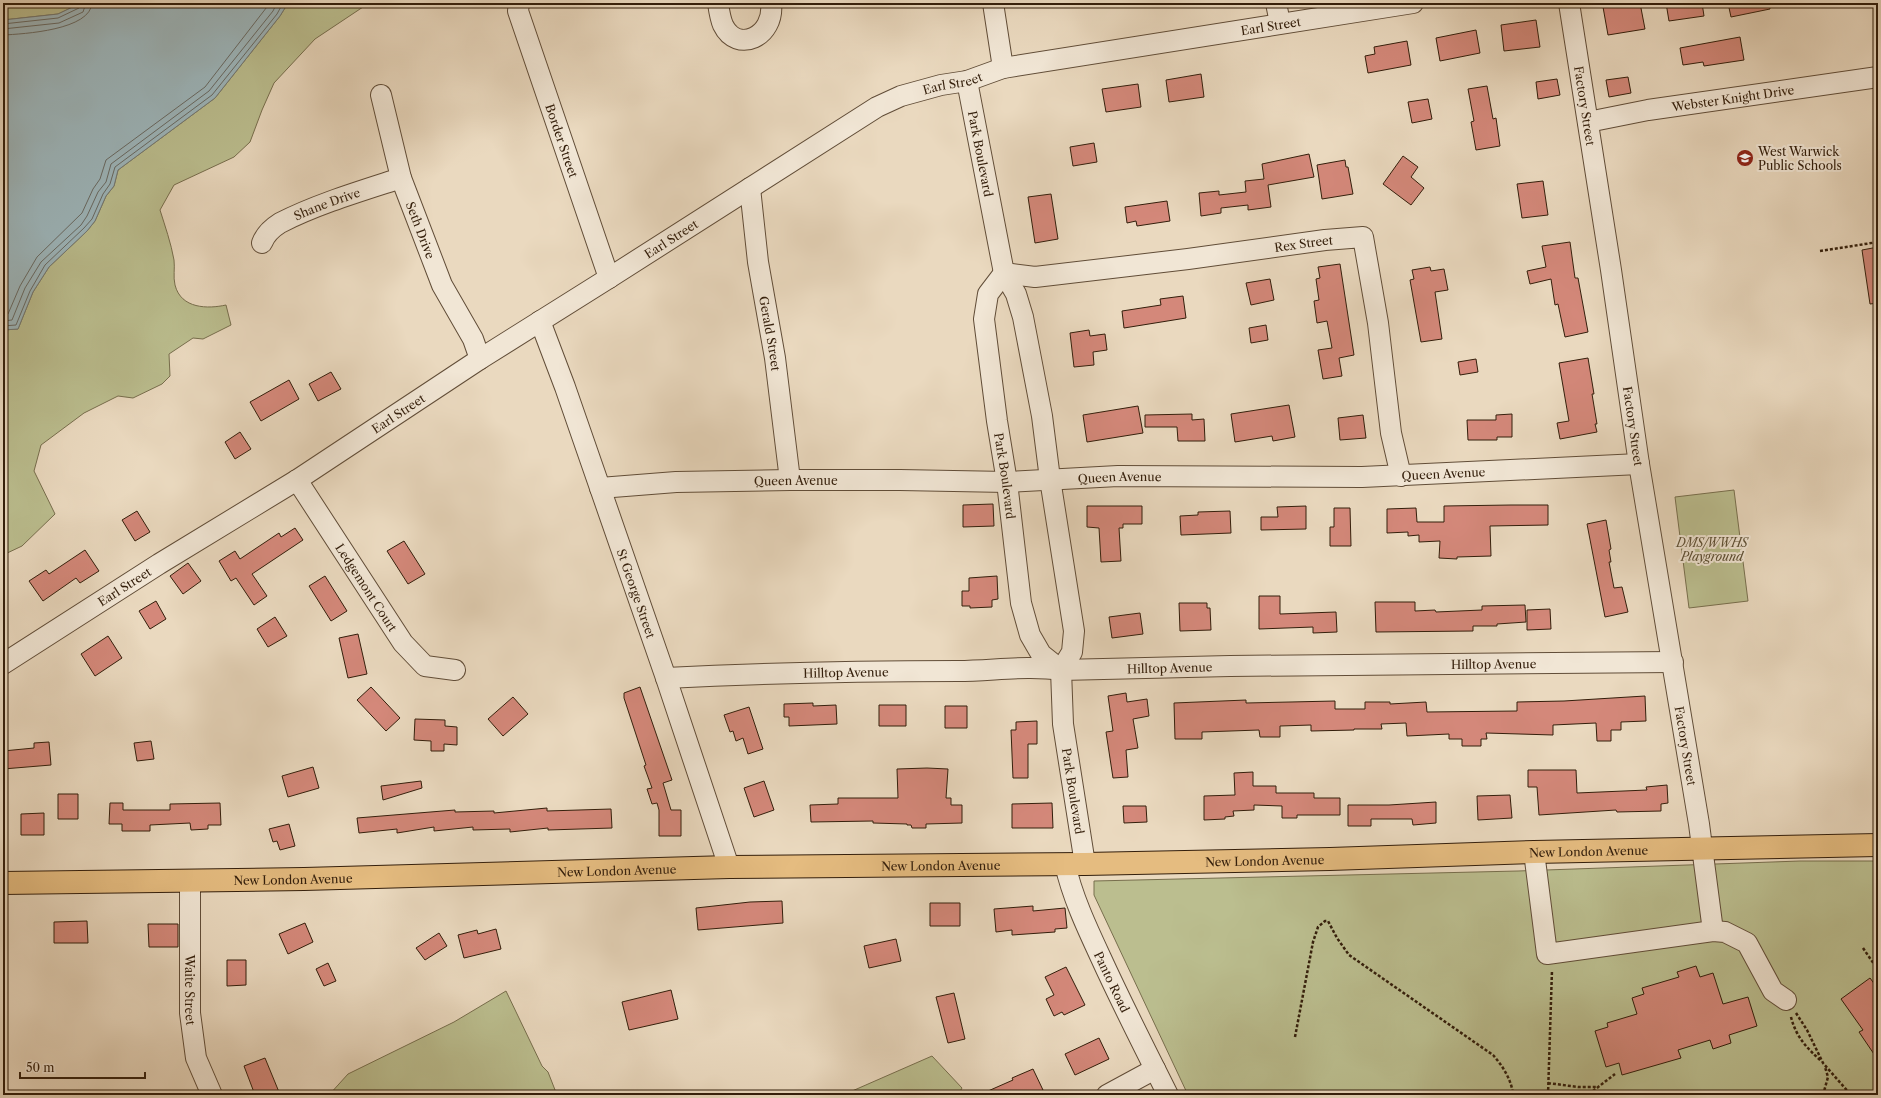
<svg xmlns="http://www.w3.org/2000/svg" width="1881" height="1098" font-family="'Libre Caslon Text',serif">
<rect width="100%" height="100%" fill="#ead9bf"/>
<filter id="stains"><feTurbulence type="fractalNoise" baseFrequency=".005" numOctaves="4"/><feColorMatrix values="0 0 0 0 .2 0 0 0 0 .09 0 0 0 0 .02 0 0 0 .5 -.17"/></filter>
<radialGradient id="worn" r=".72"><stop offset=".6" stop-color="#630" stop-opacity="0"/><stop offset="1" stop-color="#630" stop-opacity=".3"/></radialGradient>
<path fill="#bbbe8f" stroke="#776e4d" d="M3,3H81L58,14L3,20Z
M288,3H369L315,39L274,83L262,110L250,142L234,157L174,185L160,210C165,226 171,243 174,260C175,268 173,277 175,285C181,309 208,309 226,305L231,325L203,339L193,338L169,354L170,376L162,384L133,398L118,396L84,413L41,445L34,471L55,514L22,546L3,555V330L18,329L33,292L49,267L87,231L95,221L106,196L114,186L118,170L215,98L280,16Z
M1734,490L1748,601L1689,608L1675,497Z
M1800,861H1878V1095H1188L1094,895V881L1518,871Z
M506,991L542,1066L548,1072L557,1095H329L348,1074L454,1022Z
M932,1056L962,1088L958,1095H843Z"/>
<path fill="#9db7bd" stroke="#737a76" d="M81,3H288L280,16L215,98L118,170L114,186L106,196L95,221L87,231L49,267L33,292L18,329L3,330V20L58,14Z"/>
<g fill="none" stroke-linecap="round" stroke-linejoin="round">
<path stroke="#686a64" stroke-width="1" d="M3,24L58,18L79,8L81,3
M3,29L59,23L83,12L86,3
M3,35C24,34 91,30 92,3
M3,315L8,314L20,286L37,257L82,213L93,189L100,179L106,160L205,87L270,3
M3,321L12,320L25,288L41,262L81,225L87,216L98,192L106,182L111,164L209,91L273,11L277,3
M3,326L16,325L30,291L45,265L84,228L92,219L103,194L110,184L115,167L212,95L277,14L283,3"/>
</g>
<path fill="#d4887a" stroke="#331e0b" d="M1626,3H1640L1645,29L1608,35L1603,7Z
M1666,3H1702L1704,16L1669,21Z
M1728,3H1769L1770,9L1731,17Z
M1536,20L1540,47L1504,51L1501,25Z
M1476,30L1480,53L1440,61L1436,38Z
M1740,37L1744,60L1704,66L1703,62L1683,65L1680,48Z
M1407,41L1411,65L1368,73L1365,56L1375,54L1374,47Z
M1201,74L1204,97L1169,102L1166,80Z
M1628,77L1631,93L1609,97L1606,80Z
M1557,79L1560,95L1538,99L1536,82Z
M1138,84L1141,107L1106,112L1102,89Z
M1487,86L1493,119L1496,118L1500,146L1476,150L1471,122L1474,121L1468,89Z
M1428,99L1432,119L1412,123L1408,102Z
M1094,143L1097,162L1073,166L1070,147Z
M1309,154L1314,177L1268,185L1271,207L1248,210V205L1221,208V213L1201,216L1199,193L1219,191V195L1246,192L1245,181L1264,179L1262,164Z
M1403,156L1418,167L1411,177L1424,188L1411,205L1383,184Z
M1345,160L1346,167H1348L1353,194L1322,199L1317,165Z
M1543,181L1548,215L1522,218L1517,184Z
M1051,194L1058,239L1035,243L1028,197Z
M1167,201L1170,221L1137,226L1136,221L1127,223L1125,207Z
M1570,242L1575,278H1578L1588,332L1565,337L1558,304L1555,305L1551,279L1530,284L1527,271L1546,267L1542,246Z
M1878,247V303L1870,304L1862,250Z
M1340,264L1354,355L1339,358L1342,376L1323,379L1318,350L1332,348L1327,321L1317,323L1314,301L1319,300L1316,279L1320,278L1318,267Z
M1430,267L1431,271L1444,269L1448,290L1435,292L1442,339L1421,342L1410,280L1414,279L1412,270Z
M1270,279L1274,300L1251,305L1246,283Z
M1183,296L1186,318L1124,328L1122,311L1161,305L1160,299Z
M1266,325L1268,340L1251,343L1249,328Z
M1089,330L1090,336L1105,334L1107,350L1093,352L1094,365L1074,367L1070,333Z
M1588,358L1594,394H1592L1597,424H1595L1597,432L1560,439L1557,423L1569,421L1559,363Z
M1476,359L1478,372L1460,375L1458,362Z
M331,372L341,389L318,401L309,384Z
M289,380L299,399L261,421L250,402Z
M1289,405L1295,437L1273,441L1272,436L1235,442L1231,414Z
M1138,406L1143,433L1087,442L1083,415Z
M1192,414V420L1204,419L1205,441H1178L1177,427H1145V415Z
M1512,414V437H1497V440H1468L1467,420H1496V415Z
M1363,415L1366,438L1340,440L1338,418Z
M240,432L251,449L235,459L225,442Z
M993,504L994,526L963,527V505Z
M1511,505H1548V525L1490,526L1491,556L1457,557V559L1439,558L1440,541L1419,542V535L1408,536V532L1387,533V509L1416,508L1417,522H1444V506Z
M1087,506H1142V524H1123V528H1119L1121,561L1101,562L1099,528L1087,527Z
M1306,506V529L1261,530V517H1278L1277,507Z
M1334,508H1350L1351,546H1330V527H1334Z
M137,511L150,532L135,541L122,520Z
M1230,511L1231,533L1181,535L1180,516L1198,515V512Z
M1606,520L1611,549L1609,550L1611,562H1609L1614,588L1622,587L1628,612L1605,617L1587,524Z
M295,528L303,540L252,574L267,596L254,605L236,578L231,581L219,561L235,551L240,559L279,533L281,537Z
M404,541L425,574L408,584L387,551Z
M85,550L99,571L80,583L76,578L43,601L29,581L46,570L49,574Z
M188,563L201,581L183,594L170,576Z
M325,576L347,611L331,621L309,586Z
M997,576L998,599L992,600V607L970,608V606H962V591H969V578Z
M1259,596H1280V614L1336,612L1337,632L1313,633V627L1259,629Z
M156,601L166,619L150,629L139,611Z
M1375,602H1415V611L1435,610L1436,612L1482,610V606L1525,605L1526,622L1497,624V626H1473V631L1376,632Z
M1179,603H1207V608H1210L1211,630L1180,631Z
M1550,609L1551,629L1527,630V610Z
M1140,613L1143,634L1112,638L1109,617Z
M275,617L287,636L268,647L257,629Z
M358,634L367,674L348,678L339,638Z
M108,636L122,658L95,676L81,654Z
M371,687L400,718L386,731L357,700Z
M640,687L672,780L663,783L671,810H681V836H659V810L657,803L652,804L647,789L652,788L644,766L646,765L624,698V693Z
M1126,693L1127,702L1147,699L1149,716L1133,719L1138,748L1126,750L1128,777L1113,778L1106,732L1113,731L1108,696Z
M1645,696L1646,721L1621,722V730H1611V741H1597L1596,723L1553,725V735L1486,733L1487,739H1481V746H1462V739H1449V734L1407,736L1406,723L1381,724L1382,729H1354V730L1311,731V725L1280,726V737H1260L1259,730L1202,732V739H1175L1174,703L1246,700V703L1335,701V709H1365V702H1390V704L1426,702L1427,712L1517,711V702L1564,701Z
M513,697L528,714L503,736L488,719Z
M813,703V706L836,705L837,724L789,726V717H784V704Z
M879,705H906V726H879Z
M945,706H967V728H945Z
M749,707L763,749L748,754L743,738L736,741L733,731L730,732L724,715Z
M415,719L445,720V726L457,727V745L444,744V751H431V741L414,740Z
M1037,721V744H1028V778H1013L1011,730H1016V722Z
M151,741L154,759L137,761L134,743Z
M49,742L51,765L3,769V751L34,748V743Z
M313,767L319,788L288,797L282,776Z
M927,768L948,769L946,798H951V805H962V823L926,824V828H912L911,825H907V824L873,823V821L811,822L810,805L838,804V798H898L897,769Z
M1528,770H1576L1577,793L1647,790L1646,787L1667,785L1668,803L1661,804V811L1617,812L1616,810L1539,815L1537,787H1528Z
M1253,772V786H1276V793H1314V798H1340V815H1297V818H1282V806L1254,805V810L1233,811L1234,816L1225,817V819L1204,820V796L1235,795L1234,773Z
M421,781L422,788L383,800L381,786Z
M764,781L774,810L754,817L744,788Z
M58,794H78V819H58Z
M1510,795L1512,818L1478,820L1477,796Z
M1436,802V823L1413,825L1412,819H1371V826H1348V805H1389Z
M110,803H123V810H170V804L220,803L221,825H208V829L191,830L190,823L150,825V831H122V824H109Z
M1052,803L1053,828H1012V804Z
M1123,806H1146L1147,822L1124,823Z
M547,808V811L611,809L612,828L548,830V828L510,832V829L473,830V827L434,831V827L397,833V829L359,833L357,818L455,810V812L494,811V813Z
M44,813V835H21V814Z
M289,824L295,846L280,850L277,841L273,842L269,829Z
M782,901L783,923L698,930L696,908L750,902Z
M930,903H960V926H930Z
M1033,906V911L1065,908L1067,928L1055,929V932L1012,935V930L996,932L994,909Z
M87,921L88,943H54V922Z
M305,923L313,942L288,954L279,934Z
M148,924H178V947H149Z
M496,929L501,949L464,958L458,935L477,930L478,934Z
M439,933L447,946L425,960L416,948Z
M896,939L901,961L869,968L864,946Z
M227,960H246V985L227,986Z
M328,963L336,981L324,986L316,969Z
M1696,966L1700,977L1713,973L1723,1004L1748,997L1757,1026L1729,1035L1731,1043L1713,1049L1710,1040L1678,1050L1681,1058L1622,1075L1619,1063L1606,1067L1595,1031L1608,1027L1607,1023L1637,1014L1632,998L1644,994L1642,988L1679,977L1677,972Z
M1066,967L1085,1005L1064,1015L1062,1012L1054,1016L1046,999L1054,995L1045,977Z
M1870,978L1878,989V1060L1859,1032L1863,1030L1841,999Z
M671,990L678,1019L629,1030L622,1002Z
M954,993L965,1039L948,1043L936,997Z
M1099,1038L1109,1059L1075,1075L1065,1054Z
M265,1058L279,1092L271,1095H255L244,1066Z
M1033,1069L1043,1090L1032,1095H979L1013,1080L1012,1078Z"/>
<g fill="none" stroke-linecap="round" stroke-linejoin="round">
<g stroke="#614d38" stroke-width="22">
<g id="minor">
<path id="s1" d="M519,3L518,11L609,278"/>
<path d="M718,3C719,10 720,18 723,25C737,54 775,37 771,3"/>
<path d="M993,3L1003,68"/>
<path d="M1276,3L1280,23"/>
<path id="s2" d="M1569,3L1611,270L1639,464L1699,824L1713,931"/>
<path id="s3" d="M967,81L1004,273L1016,294L1023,317L1042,416L1050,479L1074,631L1072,652L1061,670L1063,724L1085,864"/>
<path id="s4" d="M381,95L401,178L442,285L473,339L480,359"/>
<path id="s5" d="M1588,122L1648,110L1878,77"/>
<path id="s6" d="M750,188L758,262L775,358L790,480"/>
<path id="s7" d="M262,243C265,235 272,228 280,223C317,204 361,191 401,178"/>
<path id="s8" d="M1004,273L1035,277L1188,259L1325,240L1363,237L1378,323L1391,433L1401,476"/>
<path id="s9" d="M1004,273L988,294L984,319L997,421L1007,482L1021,603L1030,635L1041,654L1061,670"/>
<path id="s10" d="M540,321L565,387L666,678L729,867"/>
<path id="s11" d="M297,480L403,643L425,666L455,670"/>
<path id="s12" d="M600,488L676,482L790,480H900L1007,482L1118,476L1362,477L1639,464"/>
<path id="s13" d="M3,664L159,564L297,480L480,359L609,278L877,107L901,96L941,85L967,81L1003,68L1413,3"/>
<path id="s14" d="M666,678C763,673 860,671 958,671C992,671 1027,665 1061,670L1230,666L1673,662"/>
<path d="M1534,852L1547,954L1713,931L1725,932L1747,943L1773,991L1786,1000"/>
<path id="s15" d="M1065,864C1072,896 1087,928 1101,958C1122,1004 1145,1049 1168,1095"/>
<path id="s16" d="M190,881V1013L196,1058L212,1095"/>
<path d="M1107,1095L1155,1069"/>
</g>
</g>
<g stroke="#331e0b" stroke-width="24">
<g id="major">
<path id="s17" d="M3,883L304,879L729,867L1085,864L1330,859L1534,852L1878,845"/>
</g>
</g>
<path stroke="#331e0b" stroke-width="2.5" stroke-dasharray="3 2" stroke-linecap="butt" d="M1820,251L1878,242
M1863,948L1878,970
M1796,1013L1807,1030L1823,1063L1851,1095
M1791,1017C1796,1037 1807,1048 1821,1061
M1295,1037L1313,942L1318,927L1325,921H1328L1337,938L1349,955L1493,1055C1503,1066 1512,1081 1513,1095
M1548,1083L1578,1087H1598
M1548,1095L1552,970
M1590,1095L1593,1091L1615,1074
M1823,1095L1828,1077L1825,1067
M1876,1095L1878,1094"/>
<use href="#minor" stroke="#f1e6d5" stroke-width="20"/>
<use href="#major" stroke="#e5bc80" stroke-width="22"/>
</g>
<defs>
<g id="school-disc" transform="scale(0.9)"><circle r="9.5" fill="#8f2418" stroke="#f1e6d5"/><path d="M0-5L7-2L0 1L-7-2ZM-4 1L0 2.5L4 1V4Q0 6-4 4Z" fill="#fff"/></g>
</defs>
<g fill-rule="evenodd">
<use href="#school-disc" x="1745" y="158"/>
</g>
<g text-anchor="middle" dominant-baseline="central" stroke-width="4" stroke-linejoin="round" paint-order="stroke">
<g font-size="12" fill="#331e0b" stroke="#f1e6d5">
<text stroke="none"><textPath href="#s13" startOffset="1440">Earl Street</textPath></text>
<text stroke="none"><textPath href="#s13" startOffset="1116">Earl Street</textPath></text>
<text stroke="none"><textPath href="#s5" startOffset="147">Webster Knight Drive</textPath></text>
<text stroke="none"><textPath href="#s2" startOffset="104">Factory Street</textPath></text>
<text stroke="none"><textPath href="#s1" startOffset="145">Border Street</textPath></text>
<text stroke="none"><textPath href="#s3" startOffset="74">Park Boulevard</textPath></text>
<text stroke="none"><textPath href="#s7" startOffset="78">Shane Drive</textPath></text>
<text stroke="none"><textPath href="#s4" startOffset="141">Seth Drive</textPath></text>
<text stroke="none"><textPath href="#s13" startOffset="792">Earl Street</textPath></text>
<text stroke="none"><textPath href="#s8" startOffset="302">Rex Street</textPath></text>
<text stroke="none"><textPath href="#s6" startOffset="147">Gerald Street</textPath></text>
<text stroke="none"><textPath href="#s13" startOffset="468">Earl Street</textPath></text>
<text stroke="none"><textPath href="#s2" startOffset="428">Factory Street</textPath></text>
<text stroke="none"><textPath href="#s12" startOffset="844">Queen Avenue</textPath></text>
<text stroke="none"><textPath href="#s9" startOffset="210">Park Boulevard</textPath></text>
<text stroke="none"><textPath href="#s12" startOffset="520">Queen Avenue</textPath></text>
<text stroke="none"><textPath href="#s12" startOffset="196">Queen Avenue</textPath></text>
<text stroke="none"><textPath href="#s13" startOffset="144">Earl Street</textPath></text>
<text stroke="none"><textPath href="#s11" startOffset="128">Ledgemont Court</textPath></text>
<text stroke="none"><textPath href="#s10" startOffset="289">St George Street</textPath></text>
<text stroke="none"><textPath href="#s14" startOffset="828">Hilltop Avenue</textPath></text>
<text stroke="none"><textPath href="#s14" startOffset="504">Hilltop Avenue</textPath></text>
<text stroke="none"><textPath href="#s14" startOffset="180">Hilltop Avenue</textPath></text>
<text stroke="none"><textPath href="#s2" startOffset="752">Factory Street</textPath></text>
<text stroke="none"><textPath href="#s3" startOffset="726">Park Boulevard</textPath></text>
<text stroke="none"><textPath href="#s17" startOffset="1586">New London Avenue</textPath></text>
<text stroke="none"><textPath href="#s17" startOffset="1262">New London Avenue</textPath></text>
<text stroke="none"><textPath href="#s17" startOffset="938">New London Avenue</textPath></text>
<text stroke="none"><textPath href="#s17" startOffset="614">New London Avenue</textPath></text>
<text stroke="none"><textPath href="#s17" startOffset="290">New London Avenue</textPath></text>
<text stroke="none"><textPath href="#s15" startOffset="127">Panto Road</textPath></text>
<text stroke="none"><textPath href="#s16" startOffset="109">Waite Street</textPath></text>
</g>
<g font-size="12" fill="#331e0b" stroke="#f1e6d5" text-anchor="start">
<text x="1758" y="151">West Warwick<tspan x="1758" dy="14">Public Schools</tspan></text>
</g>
<g font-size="12" font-style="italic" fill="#5c4e33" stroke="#f1e6d5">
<text x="1712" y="542">DMS/WWHS<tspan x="1712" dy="14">Playground</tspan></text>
</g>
</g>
<rect width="1881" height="1098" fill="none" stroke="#ead9bf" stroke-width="16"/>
<rect x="4" y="4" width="1873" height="1090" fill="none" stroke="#331e0b" stroke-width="2"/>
<rect x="8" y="8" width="1865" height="1082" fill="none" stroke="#331e0b"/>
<path d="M20 1072v6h125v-6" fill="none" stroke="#331e0b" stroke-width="2"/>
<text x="26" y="1072" font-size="12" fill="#331e0b" stroke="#f1e6d5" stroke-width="3" paint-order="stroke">50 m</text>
<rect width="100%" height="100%" filter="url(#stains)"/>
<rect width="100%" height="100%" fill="url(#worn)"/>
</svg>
